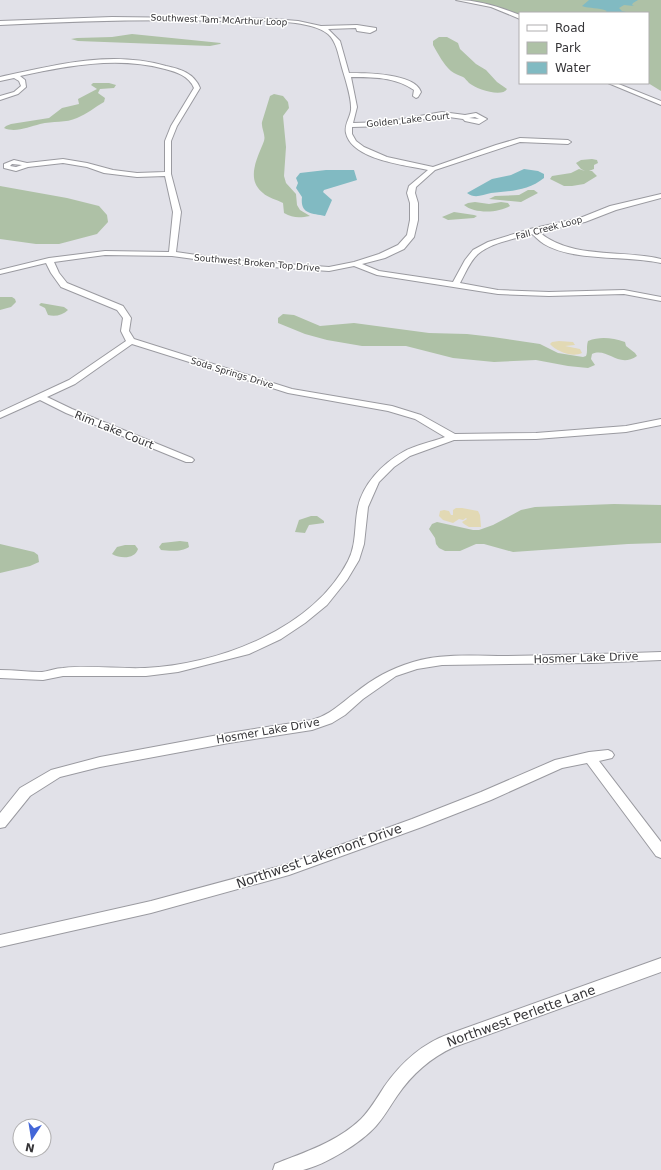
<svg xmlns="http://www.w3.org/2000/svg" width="661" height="1170" font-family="'DejaVu Sans',sans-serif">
<rect width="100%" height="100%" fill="#e1e1e8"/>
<path fill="#aec1a6" d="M464,0H661V91L648,83V13L520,14Z
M132,34L221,43L220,44L210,46L78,41L71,39L77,38L112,37Z
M439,37H447L458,43L460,49L476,64L486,70L497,82L507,89C502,98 476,89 469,83C467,81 465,78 463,77C459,75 455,74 451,71C444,65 438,54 433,45V41Z
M93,83H109L116,85L114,88L100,89L98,93L105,98L104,102C95,107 87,114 77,118C66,123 53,121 40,124C29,127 15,133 4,128L6,126L11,124L49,118L62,108L79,104L78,99L97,89L91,85Z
M274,94L283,96L288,102L289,108L283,116L286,147L284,176L286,183L296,194L297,205L300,210L310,216C299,218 293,218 284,213L283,203C276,199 268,198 263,193C245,179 258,157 264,141C266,135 261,128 262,122L270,96Z
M592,159L597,160L598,163L594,165V169L589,171H592L597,176L584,184L572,186H564L550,179L552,176L571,173L579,169L585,171L581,169L576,163L581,160Z
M0,186L67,198L99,206L107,215L108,222L97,234L59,244H36L0,239Z
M528,190H534L538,193L521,202L489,199L495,196L519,195Z
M475,202L489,204L501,202L508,203L510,206C498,213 475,214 464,205L468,203Z
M454,212L474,215L477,216L474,218L448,220L442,217Z
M0,297H12L15,299L16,302L11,307L0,310Z
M41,303L64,307L68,310C63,315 55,317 48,315L45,308L39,305Z
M283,314L294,315L320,326L354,323L429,333L467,334L493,337L540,344L558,353L583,357L586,356C588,351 586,347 588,341C601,336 612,338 625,342L626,346L635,353L637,356C618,369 608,347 592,354L591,359L595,365L588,368L568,366L536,360L494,362L453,358L406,346H362L327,340L305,334L278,323V318Z
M614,504L661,505V543L628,544L513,552L484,544H476L460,551H445L439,548L436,544L435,538L429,529L432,524L437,522L473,530H479L493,525L521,510L535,507Z
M311,516H317L324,521V523L309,525L305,533L295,532L299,520Z
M180,541L188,542L189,547C182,552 169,551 161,550L159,547L162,543Z
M0,544L34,552L38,555L39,562L30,566L0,573Z
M125,545H135L138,549C135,559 121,559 112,554L117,547Z"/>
<path fill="#e2d9b4" d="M559,341L573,342L575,345L565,346L580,349L582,353C572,358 556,351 550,344L552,342Z
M456,508H462L478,511L480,515L481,527H469L464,524L462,522L467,519L466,518L463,520L459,519L453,523L443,520L439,516L440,511L444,510L449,511L451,515H453V510Z"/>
<path fill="#81bac2" d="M589,0H638L633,3L632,5L634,6L624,5L619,8L622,11L630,13H604L607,11C598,7 590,9 582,6Z
M524,169L538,171L544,174V178C528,191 510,191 491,193C482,195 475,199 467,193L492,179L511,175Z
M326,170H354L357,180L324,190L323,192L332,200L325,216C311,213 300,214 302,197L296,188L298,183L296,178L300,173Z"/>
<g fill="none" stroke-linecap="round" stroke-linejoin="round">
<g stroke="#9a9aa0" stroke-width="2">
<path id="minor" d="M456,0C479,0 499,7 520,15V19L491,7Z
M112,17L273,19L298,21L321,26L357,25L376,28V30L370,33L357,31L356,28L328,29L340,41L349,73C366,73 415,73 421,92L418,97L416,98L413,96L414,90C395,77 373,77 351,77L357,107L353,123L386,122L442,112L465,115L476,113L487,119L479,124L465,121L463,119L442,116L386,126L352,127V134L356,141L364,147L387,157L433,167L496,145L520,138L568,140L571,142L568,144L520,142L435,170L416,187L415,193L418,203V220L414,237L404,249L385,258L362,264L379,271L453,282L465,260L473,250L488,242L530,229L580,218L610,206L661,194V198L616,210L585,222L539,232C572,260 621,249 661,259V263C626,255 574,262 544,244C539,241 536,237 532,234C515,239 492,242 478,254C470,261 465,274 460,283L498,290L549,292L624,290L661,297V301L624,294L549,296L498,294L377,275L354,266L329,271L231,264L172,256L105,255L54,262L59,273L67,283L123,306L131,318L129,331L134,339L292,389L392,406L421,415L455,434L536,433L626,426L661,419V425L626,432L536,439L454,440L410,456L394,467L379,482L368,507L364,544L359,560L347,580L327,605L305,623L281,639L249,654L178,672L146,676H63L43,680L0,678V670C14,670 28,672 42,672C49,671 56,668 63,668C90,665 118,669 145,668C218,665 313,629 348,561C357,544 354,525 358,507C363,484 382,464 403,452C415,445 432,442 445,437L415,419L388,411L288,393L132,344L75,384L47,397L72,409L192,458L194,460L192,462H186L66,413L40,400L0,418V412L69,380L126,341L121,331L123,318L117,310L61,287L51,273L46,263L0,274V270L49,258L105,251L169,252L173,212L165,176L137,177L104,173L87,167L63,163L28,167L16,171L4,168V164L14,160L27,163L63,159L87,163L113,170L137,173L165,172V141L171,126L194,88C189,76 177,72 165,69C116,56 68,66 20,76L25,80L26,87L18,94L0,100V96L14,92L21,86L19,81L14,78L0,81V77C55,65 110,50 166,66C180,69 194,73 200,88L177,126L171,141V174L181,212L176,252L231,260L329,267L354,262L379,254L398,245L407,235L410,220V203L407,193L409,186L428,170C406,165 352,160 346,133C344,125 350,118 351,110C352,97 344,76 341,64C338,53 336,41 328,34C308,18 252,21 227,21C151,19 76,21 0,25V21ZM475,117L479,119L469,118ZM12,164L22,165L16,167L10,166Z
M608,83H616L661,101V105Z
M661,652V660L592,663L442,665L417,669L396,676L363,699L345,715L332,723L312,730L229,743L100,767L60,777L30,796L5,827L0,828V813L20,788L51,770L100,757L229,733L312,720C330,715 340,704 355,693C374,678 390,669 413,662C442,653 476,656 506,656C558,655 609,654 661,652Z
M608,750L612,752L614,755L612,758L599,761L661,842V858L656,856L587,763L562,768L491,800L422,827L289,875L151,913L0,947V935L151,901L288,864L412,819L481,792L555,760L589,752Z
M661,958V972L454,1047C430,1058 412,1074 397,1096C390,1106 384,1117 376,1126C361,1143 325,1165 303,1170C294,1170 282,1170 273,1170L275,1164C305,1152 337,1142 361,1119C370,1110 377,1098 384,1087C401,1063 421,1044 449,1034Z"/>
</g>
<use href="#minor" fill="#fff" fill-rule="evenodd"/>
</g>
<g text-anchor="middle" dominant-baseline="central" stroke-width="3" stroke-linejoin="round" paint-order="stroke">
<g font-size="9" fill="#363538" stroke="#fff">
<text transform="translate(219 20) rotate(2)">Southwest Tam McArthur Loop</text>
<text transform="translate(408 120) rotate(-6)">Golden Lake Court</text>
<text transform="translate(549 228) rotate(-15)">Fall Creek Loop</text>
<text transform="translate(257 263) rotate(5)">Southwest Broken Top Drive</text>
<text transform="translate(232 373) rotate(17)">Soda Springs Drive</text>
</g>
<g font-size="11" fill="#363538" stroke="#fff">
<text transform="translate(114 430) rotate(22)">Rim Lake Court</text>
<text transform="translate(586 658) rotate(-2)">Hosmer Lake Drive</text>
<text transform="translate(268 731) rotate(-10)">Hosmer Lake Drive</text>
</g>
<g font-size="13" fill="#363538" stroke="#fff">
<text transform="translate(319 856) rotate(-19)">Northwest Lakemont Drive</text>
<text transform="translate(521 1016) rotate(-20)">Northwest Perlette Lane</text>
</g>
</g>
<rect x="519" y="12" width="130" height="72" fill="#ffffff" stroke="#afaeaf"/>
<rect x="527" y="25" width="20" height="6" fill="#ffffff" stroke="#afaeaf"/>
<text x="555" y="32" font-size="12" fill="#363538">Road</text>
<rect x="527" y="42" width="20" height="12" fill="#aec1a6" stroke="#afaeaf"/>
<text x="555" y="52" font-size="12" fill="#363538">Park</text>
<rect x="527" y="62" width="20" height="12" fill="#81bac2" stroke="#afaeaf"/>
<text x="555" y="72" font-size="12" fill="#363538">Water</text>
<g transform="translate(32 1138) rotate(192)"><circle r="19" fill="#ffffff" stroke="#afaeaf"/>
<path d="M0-3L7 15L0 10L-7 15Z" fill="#4366d8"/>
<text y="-6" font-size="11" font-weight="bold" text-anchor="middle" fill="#363538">N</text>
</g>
</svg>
